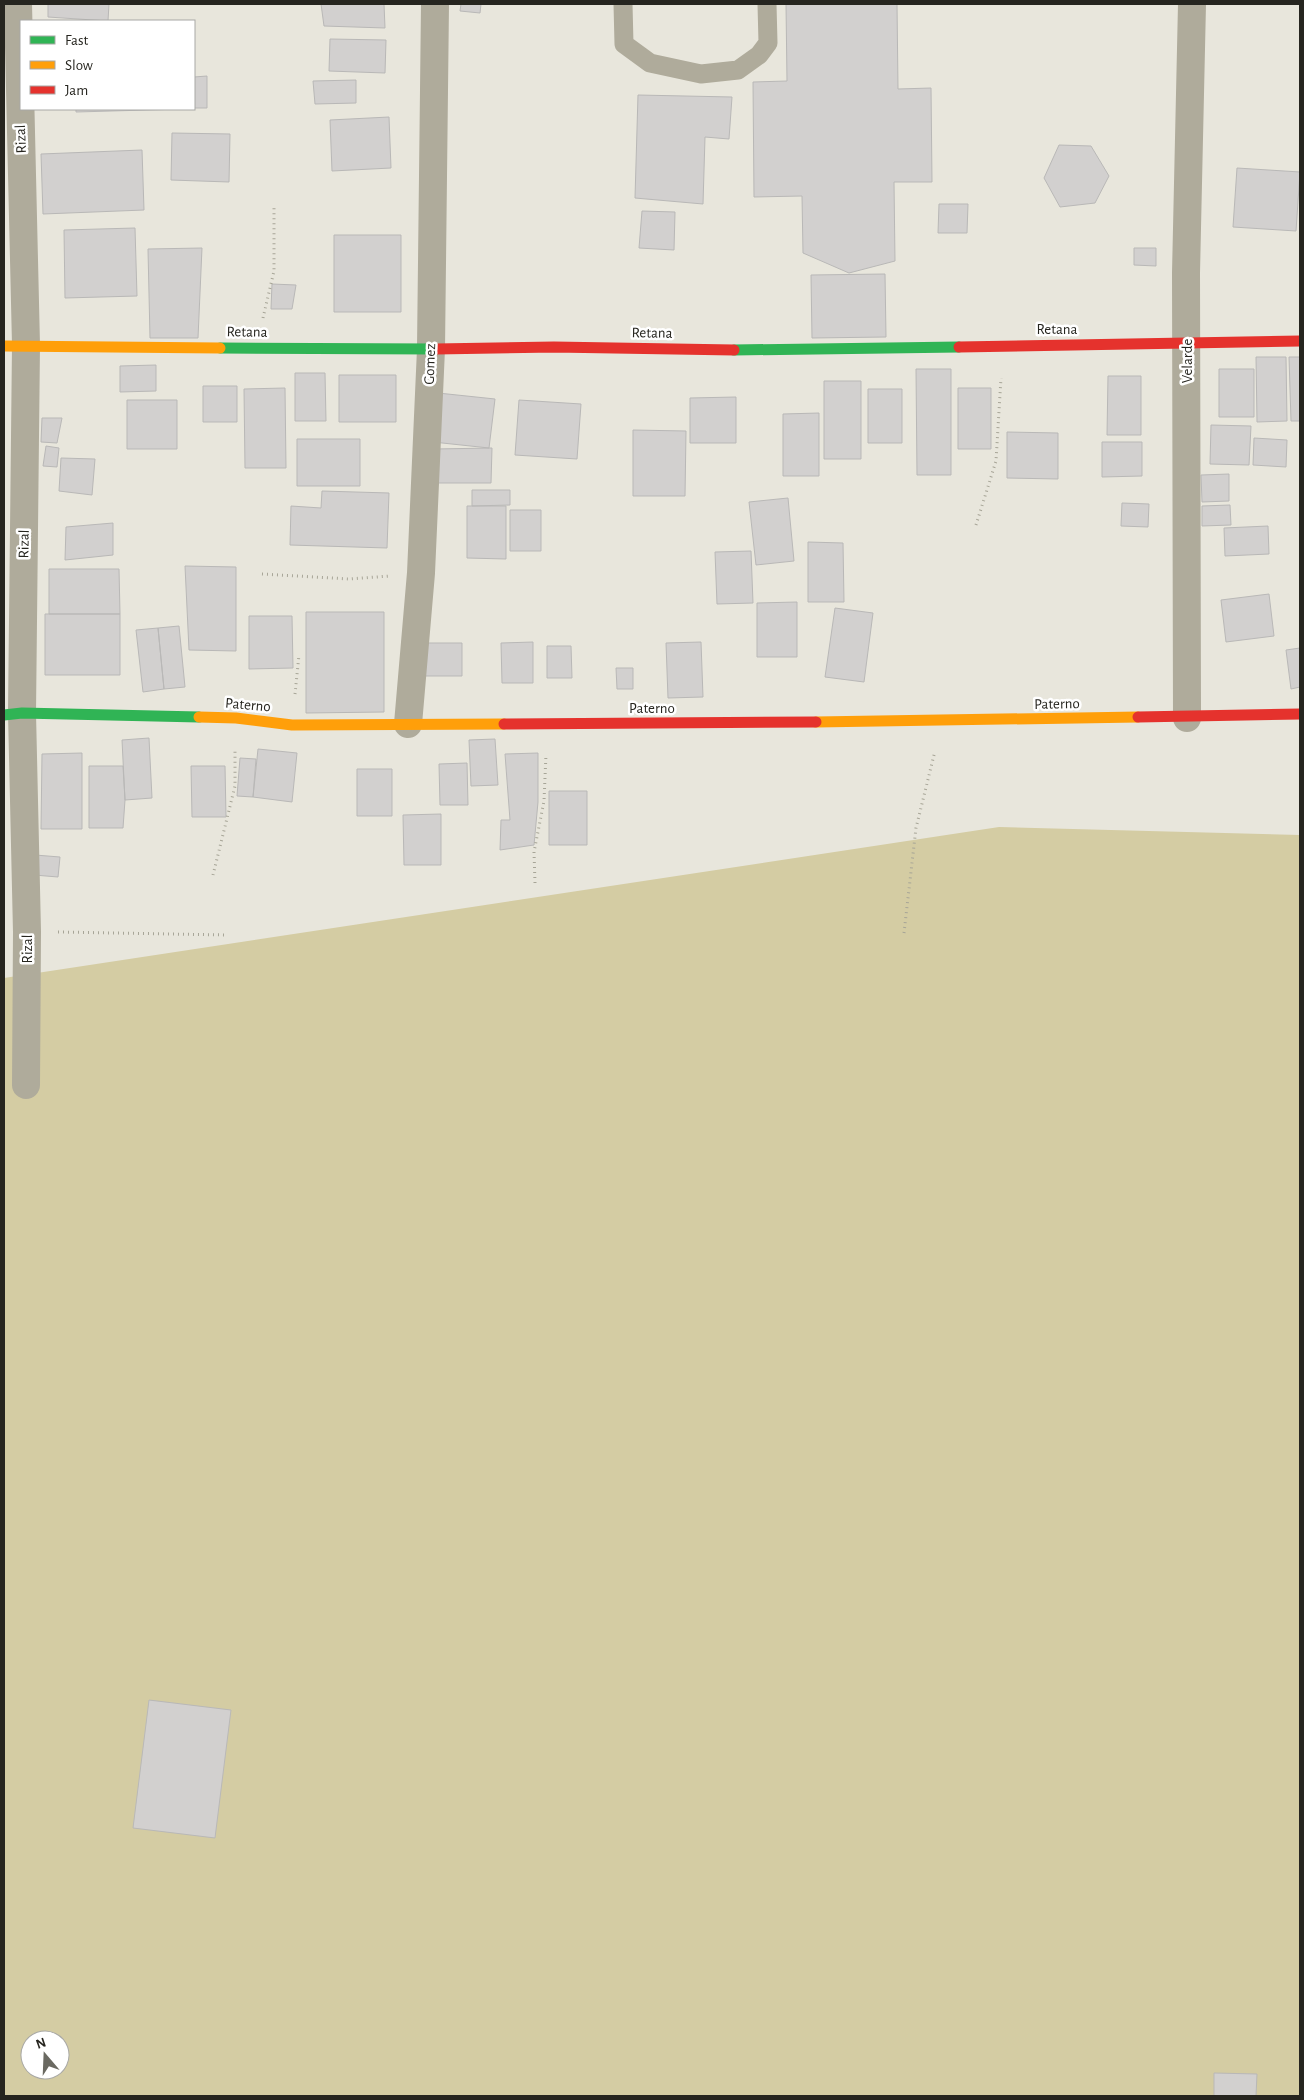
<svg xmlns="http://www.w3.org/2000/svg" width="1304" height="2100" font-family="'Alegreya Sans',sans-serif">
<rect width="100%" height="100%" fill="#e8e6dc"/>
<path fill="#d4cca3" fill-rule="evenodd" d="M999,827L1300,835V2096H4V978ZM30,2040H60V2070H30Z"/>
<path fill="#d2d0cf" stroke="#b9b8b7" d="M48,4H109L108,21L48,17Z
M321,4H384L385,28L324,26Z
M461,4H481L480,13L460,11Z
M786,4H897L898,89L931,88L932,182H894L895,261L849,273L803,253L802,196L754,197L753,82L787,81Z
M330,39L386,40L385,73L329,71Z
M207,76V108H194V77Z
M356,80V103L315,104L313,81Z
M638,95L732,97L729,139L705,137L703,204L635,198Z
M76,109H182L76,112Z
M389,117L391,168L332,171L330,120Z
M172,133L230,134L229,182L171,180Z
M1059,145L1091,146L1109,176L1095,203L1060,207L1044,178Z
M142,150L144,210L43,214L41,154Z
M1237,168L1300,172L1296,231L1233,227Z
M939,204H968L967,233H938Z
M642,211L675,212L674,250L639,248Z
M135,228L137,296L65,298L64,230Z
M334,235H401V312H334Z
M202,248L198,338H150L148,249Z
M1134,248H1156V266L1134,265Z
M885,274L886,337L812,338L811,275Z
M272,284L296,285L292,309H271Z
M1256,357H1286L1287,421L1257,422Z
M1289,357H1300V421H1291Z
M156,365V391L120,392V366Z
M916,369H951V475H917Z
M1219,369H1254V417H1219Z
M295,373H325L326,421H295Z
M339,375H396V422H339Z
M1108,376H1141V435H1107Z
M824,381H861V459H824Z
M203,386H237V422H203Z
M285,388L286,468H245L244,389Z
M958,388H991V449H958Z
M868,389H902V443H868Z
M438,393L495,399L489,448L433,442Z
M736,397V443H690V398Z
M127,400H177V449H127Z
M519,400L581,404L577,459L515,455Z
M819,413V476H783V414Z
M42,418H62L57,443L41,442Z
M1211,425L1251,426L1249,465L1210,464Z
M633,430L686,431L685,496H633Z
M1007,432L1058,433V479L1007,478Z
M1254,438L1287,440L1286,467L1253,465Z
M297,439H360V486H297Z
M1102,442H1142V476L1102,477Z
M46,446L59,448L57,467L43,466Z
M492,448L491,483H434V449Z
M61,458L95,459L92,495L59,491Z
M1229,474V501L1202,502L1201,475Z
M472,490H510V505L472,506Z
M322,491L389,493L387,548L290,545L291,506L321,508Z
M788,498L794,561L756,565L749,502Z
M1122,503L1149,504L1148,527L1121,526Z
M1230,505L1231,525L1202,526V506Z
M467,506H506V559L467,558Z
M510,510H541V551H510Z
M113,523V555L65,560L66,527Z
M1268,526L1269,554L1225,556L1224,528Z
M808,542L843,543L844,602H808Z
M751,551L753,603L717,604L715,552Z
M185,566L236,567V651L189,650Z
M49,569H119L120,614H49Z
M1269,594L1274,636L1226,642L1221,600Z
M797,602V657H757V603Z
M835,608L873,613L864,682L825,677Z
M306,612H384V712L306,713Z
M45,614H120V675H45Z
M249,616H292L293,668L249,669Z
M179,626L185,687L164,689L158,628Z
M158,628L164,689L143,692L136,630Z
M533,642V683H502L501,643Z
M701,642L703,697L668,698L666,643Z
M425,643H462V676H425Z
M547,646H571L572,678H547Z
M1300,648V687L1291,689L1286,650Z
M616,668H633V689H617Z
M149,738L152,798L125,800L122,740Z
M495,739L498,785L471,786L469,740Z
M258,749L297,753L292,802L253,797Z
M82,753V829H41L42,754Z
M538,753V802L534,845L500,850L501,820H510L505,754Z
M240,758L256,759L253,797L237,796Z
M467,763L468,805H440L439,764Z
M89,766H123L125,800L123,828H89Z
M191,766H225L226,817H192Z
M357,769H392V816H357Z
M549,791H587V845H549Z
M441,814V865H404L403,815Z
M35,855L60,857L58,877L34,875Z
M149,1700L231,1710L215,1838L133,1828Z
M1214,2073L1257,2074L1256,2096H1214Z"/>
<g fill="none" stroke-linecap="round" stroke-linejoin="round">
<path stroke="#a7a597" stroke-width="3" stroke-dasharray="1 4" stroke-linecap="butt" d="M263,318L274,271V206
M976,525L996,461L1001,378
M262,574L349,579L390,576
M295,694L299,655
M213,875L235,786V749
M535,883L534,852L544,801L546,754
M58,932L227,935
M904,933L916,828L935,751"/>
<path stroke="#afab9b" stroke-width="19" d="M623,4L624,44L650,63L701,74L738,70L759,55L768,43L767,4"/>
<path stroke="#afab9b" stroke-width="28" d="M18,4L26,345L22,713L27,932L26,1085
M1187,718L1186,273L1192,4
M408,724L421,573L431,349L435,4"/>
<path stroke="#30b455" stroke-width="11" d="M220,348L436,349
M734,350L959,347
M4,715L22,713L199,717"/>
<path stroke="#ff9f0a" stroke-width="11" d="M4,346L220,348
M199,717L236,718L292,725L504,724
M816,722L1138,717"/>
<path stroke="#e5322d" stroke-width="11" d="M959,347L1300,341
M436,349L554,347L734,350
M1138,717L1300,714
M504,724L816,722"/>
</g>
<g text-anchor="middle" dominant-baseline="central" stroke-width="5" stroke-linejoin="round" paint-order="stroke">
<g font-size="15" fill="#26251f" stroke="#fff">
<text transform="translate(21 139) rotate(-92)">Rizal</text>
<text x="1057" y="329">Retana</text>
<text transform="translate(247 332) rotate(1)">Retana</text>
<text transform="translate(652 333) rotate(1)">Retana</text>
<text transform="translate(1187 361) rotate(-90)">Velarde</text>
<text transform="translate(430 364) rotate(-88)">Gomez</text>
<text transform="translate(24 544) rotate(-89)">Rizal</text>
<text transform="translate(1057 704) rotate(-1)">Paterno</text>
<text transform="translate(248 705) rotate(5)">Paterno</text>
<text x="652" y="708">Paterno</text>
<text transform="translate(27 949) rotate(-90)">Rizal</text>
</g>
</g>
<rect width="1304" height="2100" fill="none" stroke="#26251f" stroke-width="10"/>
<rect x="20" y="20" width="175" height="90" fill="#ffffff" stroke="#a8a8a5"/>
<rect x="30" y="36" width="25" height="8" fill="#30b455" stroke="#a8a8a5"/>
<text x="65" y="45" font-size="15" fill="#26251f">Fast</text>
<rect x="30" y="61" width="25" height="8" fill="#ff9f0a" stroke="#a8a8a5"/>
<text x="65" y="70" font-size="15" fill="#26251f">Slow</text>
<rect x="30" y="86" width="25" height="8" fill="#e5322d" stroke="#a8a8a5"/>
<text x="65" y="95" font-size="15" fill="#26251f">Jam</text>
<g transform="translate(45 2055) rotate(341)"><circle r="24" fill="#ffffff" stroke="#a8a8a5"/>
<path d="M0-4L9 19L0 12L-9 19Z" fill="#6a6961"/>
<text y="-8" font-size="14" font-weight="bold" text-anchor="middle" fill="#26251f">N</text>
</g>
</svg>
